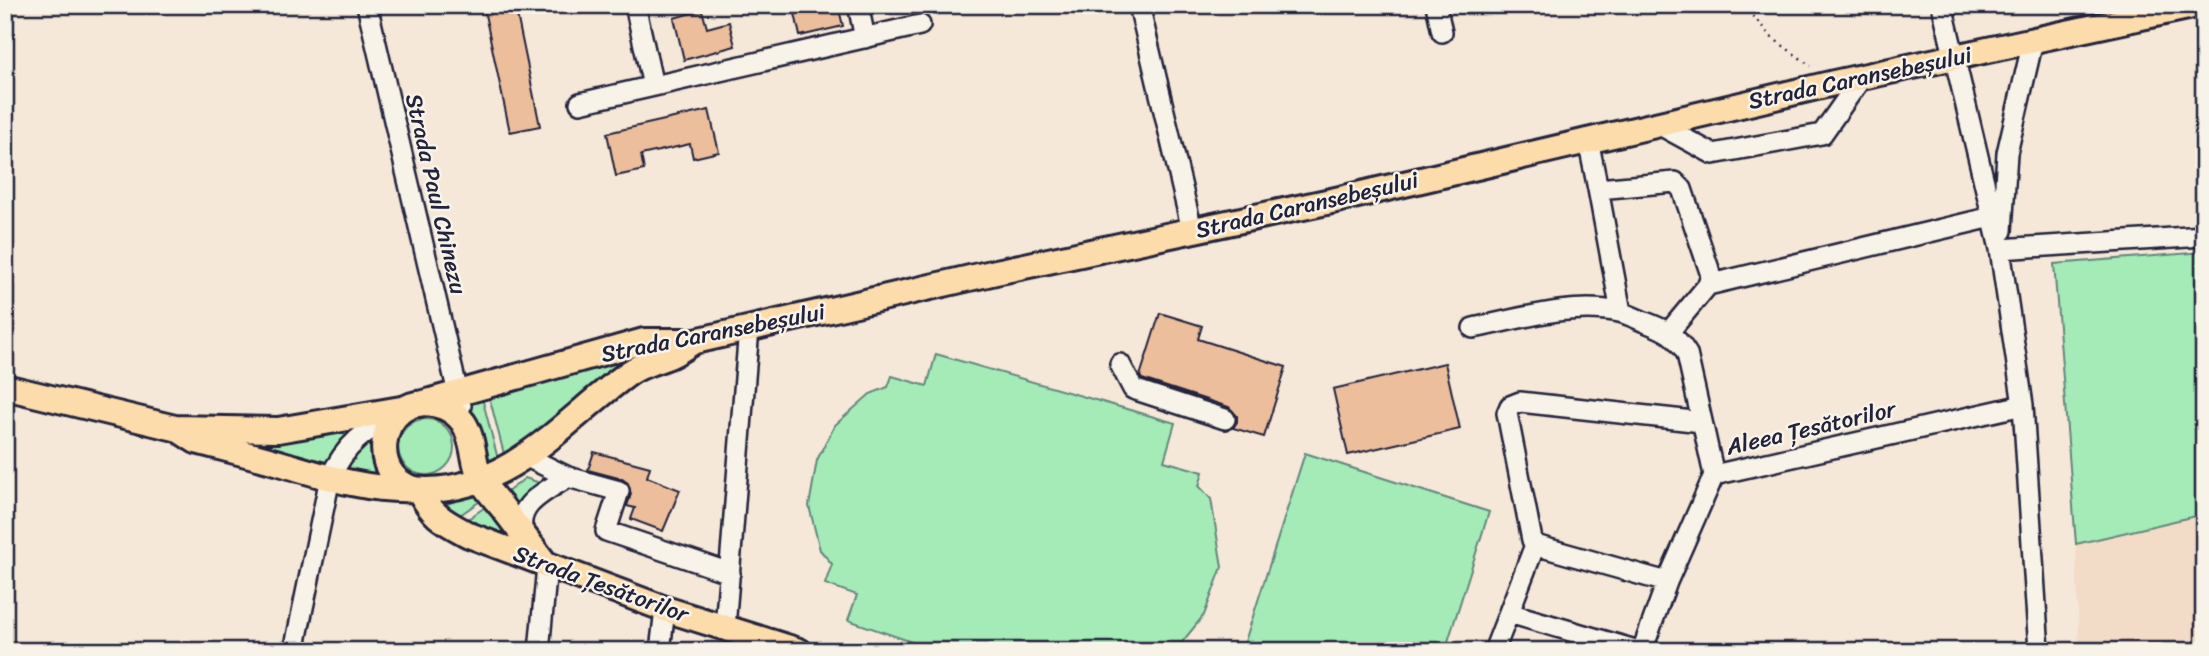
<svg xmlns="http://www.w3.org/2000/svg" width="2209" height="656" font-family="Sriracha,sans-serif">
<rect width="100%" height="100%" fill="#f5e8d9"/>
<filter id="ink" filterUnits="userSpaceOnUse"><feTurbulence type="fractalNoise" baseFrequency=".0143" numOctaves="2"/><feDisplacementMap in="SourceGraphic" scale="14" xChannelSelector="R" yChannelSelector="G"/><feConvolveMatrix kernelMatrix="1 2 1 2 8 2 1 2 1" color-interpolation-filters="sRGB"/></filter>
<g filter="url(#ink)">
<path fill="#f2dbc7" d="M2204,514V651H2079L2076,544Z"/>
<path fill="#a4ebb8" stroke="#63867a" stroke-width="2" d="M2204,252V514L2076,544L2054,264Z
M936,354L1175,423L1164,461L1203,472L1199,486L1211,499L1222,567L1204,615L1175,651H938L848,620L857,595L825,584L832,564L820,550L809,506L817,460L835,425L870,394L888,387L892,376L927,386Z
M636,356L505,458L488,392Z
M481,394L499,463L491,466L480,451L466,400Z
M398 447a28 28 0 1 1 56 0a28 28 0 1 1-56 0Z
M364,426L328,464L260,448L261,440Z
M372,441L376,442L387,477L370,476L347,470L355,456Z
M1305,453L1489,512L1445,651H1242Z
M525,478L537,482L542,486L519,513L505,494Z
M481,491L486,497L457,517L440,508C449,501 469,498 481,491Z
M491,503L529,549L465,521Z"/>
<path fill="#ecbe9c" stroke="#22223b" stroke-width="2" d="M483,5H515L540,126L510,132Z
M811,5H838L843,26L800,36L794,9Z
M702,10L707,28L729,22L735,46L684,60L674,18Z
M709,110L719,152L693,158L690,144L641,155L644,170L616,176L607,133Z
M1160,313L1202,326L1198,339L1286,367L1264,437L1233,428L1237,422V416L1229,407L1142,379L1140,376Z
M1445,363L1460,429L1348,455L1333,389Z
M594,452L650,467L647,477L680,490L663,531L631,519L635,508L627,506L631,494L628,483L622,479L588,470Z"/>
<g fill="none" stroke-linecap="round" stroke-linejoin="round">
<g stroke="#22223b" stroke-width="24">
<path id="minor" d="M367,5L461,406
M635,5L653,86
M858,5L865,38
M1139,5L1192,230
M1436,5L1442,32
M1942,5L2000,249L2023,405L2039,651
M580,103L920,25
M1656,123L1713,154L1822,134L1862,77
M1588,140L1598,189L1675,182L1682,189L1711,275L1708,285L1669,332
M1598,189L1621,312
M2002,231L2007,153L2033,41
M2000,249L2204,236
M1708,285L1992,217
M1473,328C1520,319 1571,302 1619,312C1628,314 1637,319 1645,322C1666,330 1675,334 1687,354L1714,475
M1120,364L1133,389L1225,419
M527,457L568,477L619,491L606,531L730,573
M524,536C512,505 547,491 568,477
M1667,582L1535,545L1532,540L1507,413L1510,406L1520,402L1702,422
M1509,613L1639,651
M725,628L749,328
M294,651L330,478C345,445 365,430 396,415
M539,651L547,566
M660,651L665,609
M1494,651L1535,545
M1642,651L1667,582L1714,475L2023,405"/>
</g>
<g stroke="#22223b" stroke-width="30">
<path id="major" d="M5,387L175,428L278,430L407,408
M420,404L644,341H695L996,272L1336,200L1834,83L2197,5
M182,432L196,441C226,449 256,456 286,465C327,477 369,491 413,489
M419,490C433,517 443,521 469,535L665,609L799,651
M547,566C532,546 517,527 502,507C495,499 488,491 482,482C472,464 475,439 463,422C456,413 447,407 437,405C375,389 362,492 428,490C513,488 565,419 629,373C643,363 659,361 673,354C679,351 685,347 691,343"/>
</g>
<path stroke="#22223b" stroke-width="2.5" stroke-dasharray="2 5" stroke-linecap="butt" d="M1744,5L1771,37L1811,66"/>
<use href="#minor" stroke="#f7f3e8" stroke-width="19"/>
<use href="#major" stroke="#fddcac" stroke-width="24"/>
</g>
</g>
<g text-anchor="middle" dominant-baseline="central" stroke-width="5" stroke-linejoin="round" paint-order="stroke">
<g font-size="23" fill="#22223b" stroke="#f7f3e8">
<text transform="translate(1860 78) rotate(-12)">Strada Caransebeșului</text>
<text transform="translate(436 194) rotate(77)">Strada Paul Chinezu</text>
<text transform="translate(1307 205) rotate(-13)">Strada Caransebeșului</text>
<text transform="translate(713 333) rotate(-11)">Strada Caransebeșului</text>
<text transform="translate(1811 428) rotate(-13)">Aleea Țesătorilor</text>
<text transform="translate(601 584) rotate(20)">Strada Țesătorilor</text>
</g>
</g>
<rect width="2209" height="656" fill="none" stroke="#f7f3e8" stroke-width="28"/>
<rect x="14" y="14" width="2181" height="628" fill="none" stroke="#22223b" stroke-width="2.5" filter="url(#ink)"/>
</svg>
